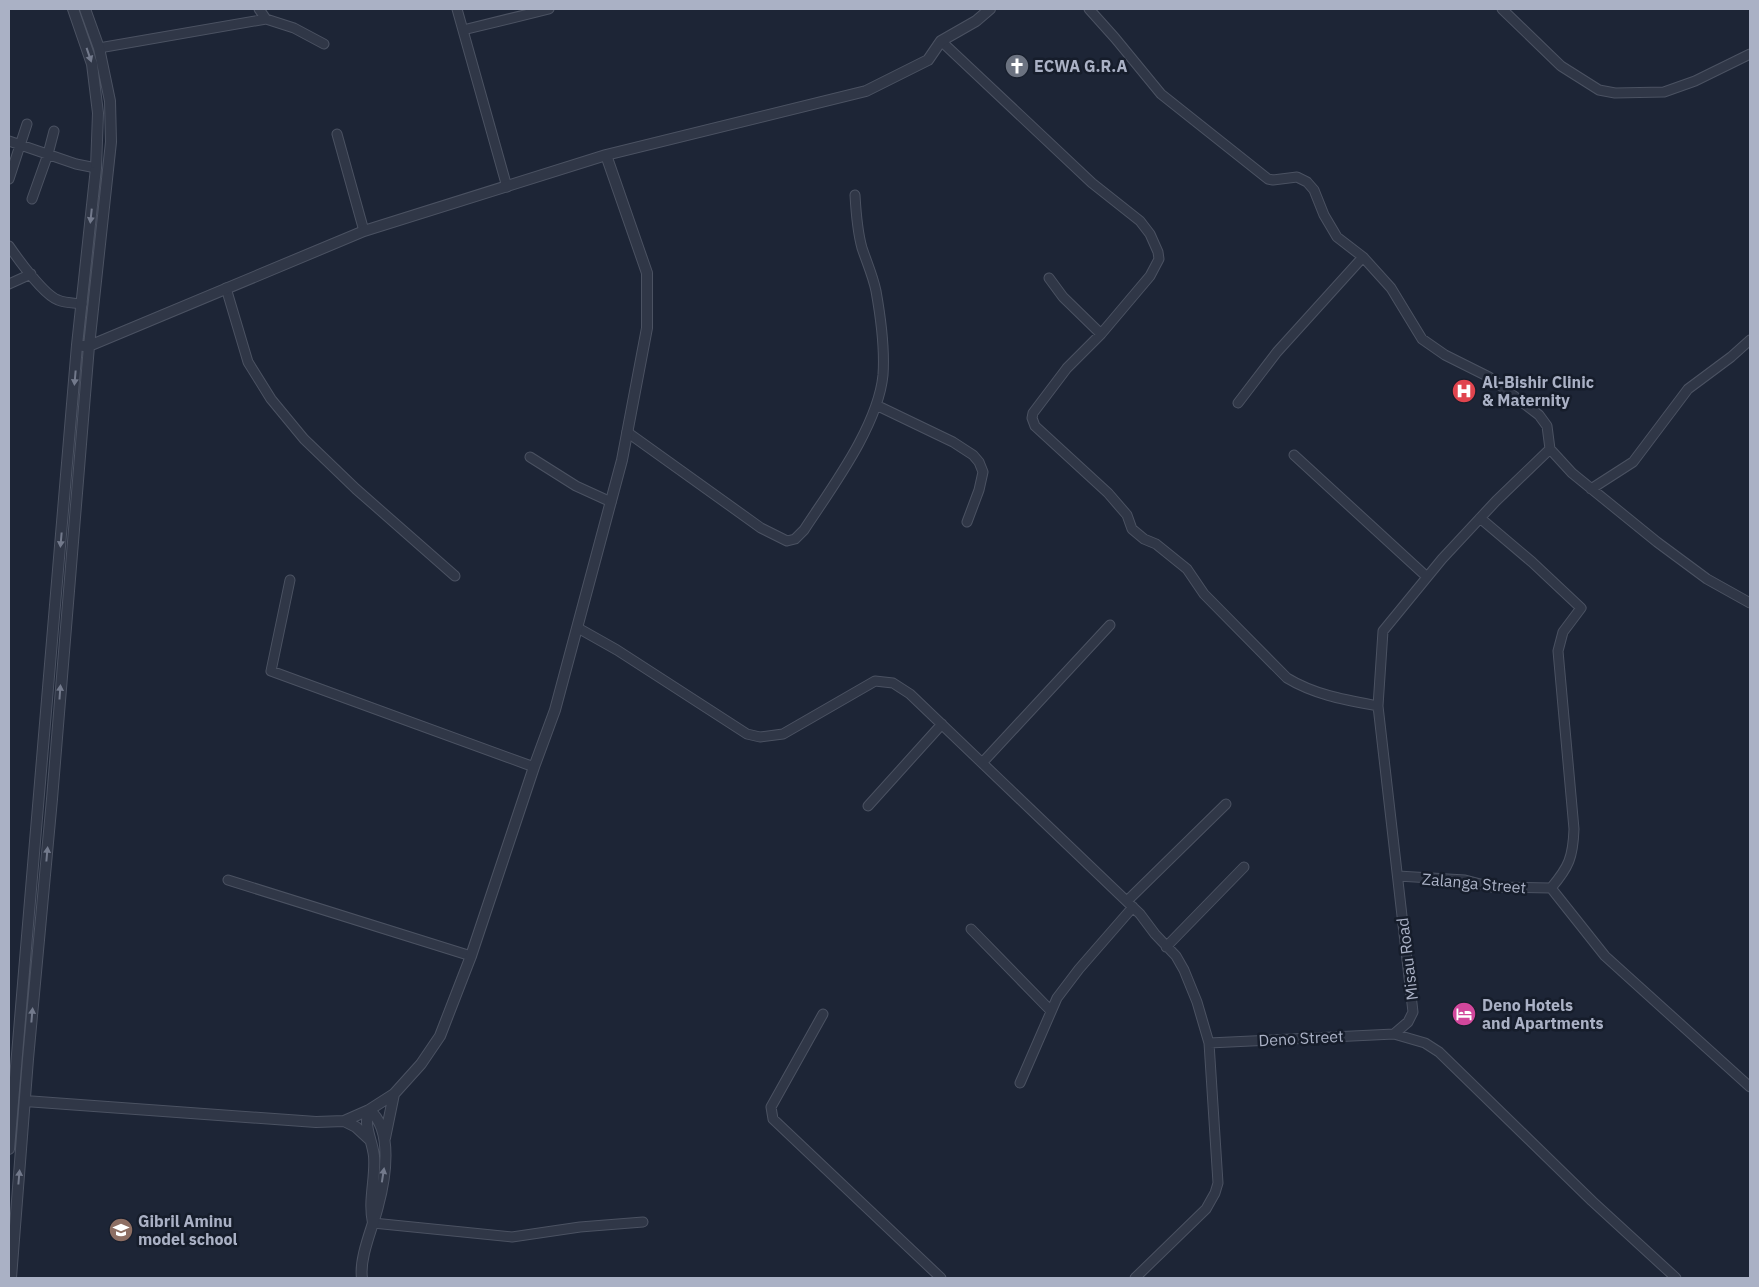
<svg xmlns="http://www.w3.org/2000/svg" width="1759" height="1287" font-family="'IBM Plex Sans',sans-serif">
<rect width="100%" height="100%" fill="#1d2536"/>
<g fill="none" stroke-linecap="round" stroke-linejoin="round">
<g stroke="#4b5262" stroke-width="11">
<path id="minor" d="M259,9L266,19
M457,9L507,187
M1089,9L1115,38L1161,94L1268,179L1273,180L1297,177L1307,182L1314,190L1324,215L1337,237L1363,257L1391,288L1422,339L1445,355L1489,377L1539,415L1547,426L1550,449L1572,473L1657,542L1707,579L1750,603
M1502,9L1561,66L1599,90L1615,93L1664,92L1695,81L1750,54
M463,30L549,9
M941,41L1092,183L1140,221L1150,234L1158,252L1159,259L1150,276L1101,334L1067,368L1033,413L1032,418L1035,426L1108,493L1127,515L1132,529L1144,539L1156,544L1187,569L1204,594L1287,678C1315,695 1346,700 1378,706
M99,48L266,19L294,28L324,44
M337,134L364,231
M9,141L76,164L96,168
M9,179L27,124
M32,199L48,154L54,131
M9,246C18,259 44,295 58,300C65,303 74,303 82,304
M1049,278L1063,297L1101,334
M9,284L31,274
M226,288L248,362L271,399L304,439L356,489L455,576
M1238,403L1277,352L1363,257
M876,405L953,442L973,455L979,462L983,472L979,490L967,522
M627,432L761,528L787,541L795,539L804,530C832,487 878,426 883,375C885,347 881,319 876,291C873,276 867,263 862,248C857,230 856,213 855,195
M1294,455L1427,577
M530,457L576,486L611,502
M1591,489L1633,462L1688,389L1731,357L1750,340
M1480,518L1532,562L1581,608L1563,632L1558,651L1574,829C1573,857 1569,867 1551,888
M290,580L271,671L534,767
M578,628L617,650L747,734L760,737L783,734L875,681L893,683L910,694L1140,914L1155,934L1176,956L1184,970L1197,1002L1209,1043L1218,1183L1215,1193L1206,1209L1135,1278
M982,763L1110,625
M868,806L942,724
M1398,876L1465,880L1492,887L1551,888
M228,880L471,956
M1551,888L1605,956L1750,1087
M1127,901L1226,804
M971,929L1051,1011
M1166,947L1244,867
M823,1014L771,1107L773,1119L941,1278
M1394,1034L1408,1022L1413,1012L1378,706L1383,631L1442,559L1496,501L1550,449
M1209,1043L1394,1034L1425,1043L1439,1052L1592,1201L1676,1278
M1020,1083L1057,998L1079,969L1133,907
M373,1223L512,1237L580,1227L643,1222"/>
</g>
<g stroke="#4b5262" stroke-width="12">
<path id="tertiary" d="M83,346H89L364,231L606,155L866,91L928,60L941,41L976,21L990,9
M25,1101L316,1122L344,1121L369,1110L394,1094L421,1064L440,1036L471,956L534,767L555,710L622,460L647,328V273L606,155
M344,1121L356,1127L369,1139
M385,1138L394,1094
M9,1149L77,345L96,168L98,113L92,64L73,9
M11,1278L28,1059L52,799L89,346L111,142L110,101L99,48L85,9
M362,1278C359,1257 373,1227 378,1206C385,1180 394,1129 369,1110C363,1126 372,1139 374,1156C376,1178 368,1200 373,1223"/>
</g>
<use href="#minor" stroke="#303747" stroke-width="9"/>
<use href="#tertiary" stroke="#303747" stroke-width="10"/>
</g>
<defs><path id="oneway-solid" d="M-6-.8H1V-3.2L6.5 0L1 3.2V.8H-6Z" transform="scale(1.25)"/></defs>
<g fill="#737a8c">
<use href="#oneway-solid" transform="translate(89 55) rotate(71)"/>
<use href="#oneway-solid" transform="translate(91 216) rotate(96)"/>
<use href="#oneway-solid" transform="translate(75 378) rotate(95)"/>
<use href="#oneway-solid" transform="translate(61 540) rotate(95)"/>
<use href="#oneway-solid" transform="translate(60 692) rotate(-86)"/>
<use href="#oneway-solid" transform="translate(47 854) rotate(-85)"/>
<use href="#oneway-solid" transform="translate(32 1015) rotate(-85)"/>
<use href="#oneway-solid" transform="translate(383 1175) rotate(-81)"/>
<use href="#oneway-solid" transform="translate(19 1177) rotate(-85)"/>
</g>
<defs>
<g id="church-disc" transform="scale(1.25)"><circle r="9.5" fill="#6b7280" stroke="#161d2b"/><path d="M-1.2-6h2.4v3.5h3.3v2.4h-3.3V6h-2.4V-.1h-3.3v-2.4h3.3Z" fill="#fff"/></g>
<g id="hospital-disc" transform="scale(1.25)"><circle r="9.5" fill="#e0444e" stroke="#161d2b"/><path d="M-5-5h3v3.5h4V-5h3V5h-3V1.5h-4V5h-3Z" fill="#fff"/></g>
<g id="hotel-disc" transform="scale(1.25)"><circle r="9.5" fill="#d1479c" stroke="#161d2b"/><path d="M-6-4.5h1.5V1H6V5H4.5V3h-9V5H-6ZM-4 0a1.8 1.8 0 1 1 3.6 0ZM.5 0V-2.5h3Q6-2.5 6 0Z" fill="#fff"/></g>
<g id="school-disc" transform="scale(1.25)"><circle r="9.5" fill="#8d6e63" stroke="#161d2b"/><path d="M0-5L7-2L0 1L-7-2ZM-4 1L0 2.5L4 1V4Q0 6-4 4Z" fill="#fff"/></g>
</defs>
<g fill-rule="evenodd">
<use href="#church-disc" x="1017" y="66"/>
<use href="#hospital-disc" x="1464" y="391"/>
<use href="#hotel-disc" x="1464" y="1014"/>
<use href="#school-disc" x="121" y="1230"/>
</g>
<g text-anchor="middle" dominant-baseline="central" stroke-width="5" stroke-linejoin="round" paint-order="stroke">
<g font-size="16" font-weight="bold" fill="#aab1c5" stroke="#161d2b" text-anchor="start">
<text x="1034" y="66">ECWA G.R.A</text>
<text x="1482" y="382">Al-Bishir Clinic<tspan x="1482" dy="18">&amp; Maternity</tspan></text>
<text x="1482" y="1005">Deno Hotels<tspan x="1482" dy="18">and Apartments</tspan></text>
<text x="138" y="1221">Gibril Aminu<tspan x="138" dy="18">model school</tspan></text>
</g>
<g font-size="16" fill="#aab1c5" stroke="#161d2b">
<text transform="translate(1474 883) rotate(5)">Zalanga Street</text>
<text transform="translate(1407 959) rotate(-97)">Misau Road</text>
<text transform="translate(1301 1038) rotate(-3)">Deno Street</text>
</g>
</g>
<rect width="1759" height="1287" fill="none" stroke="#aab1c5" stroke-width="20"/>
</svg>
